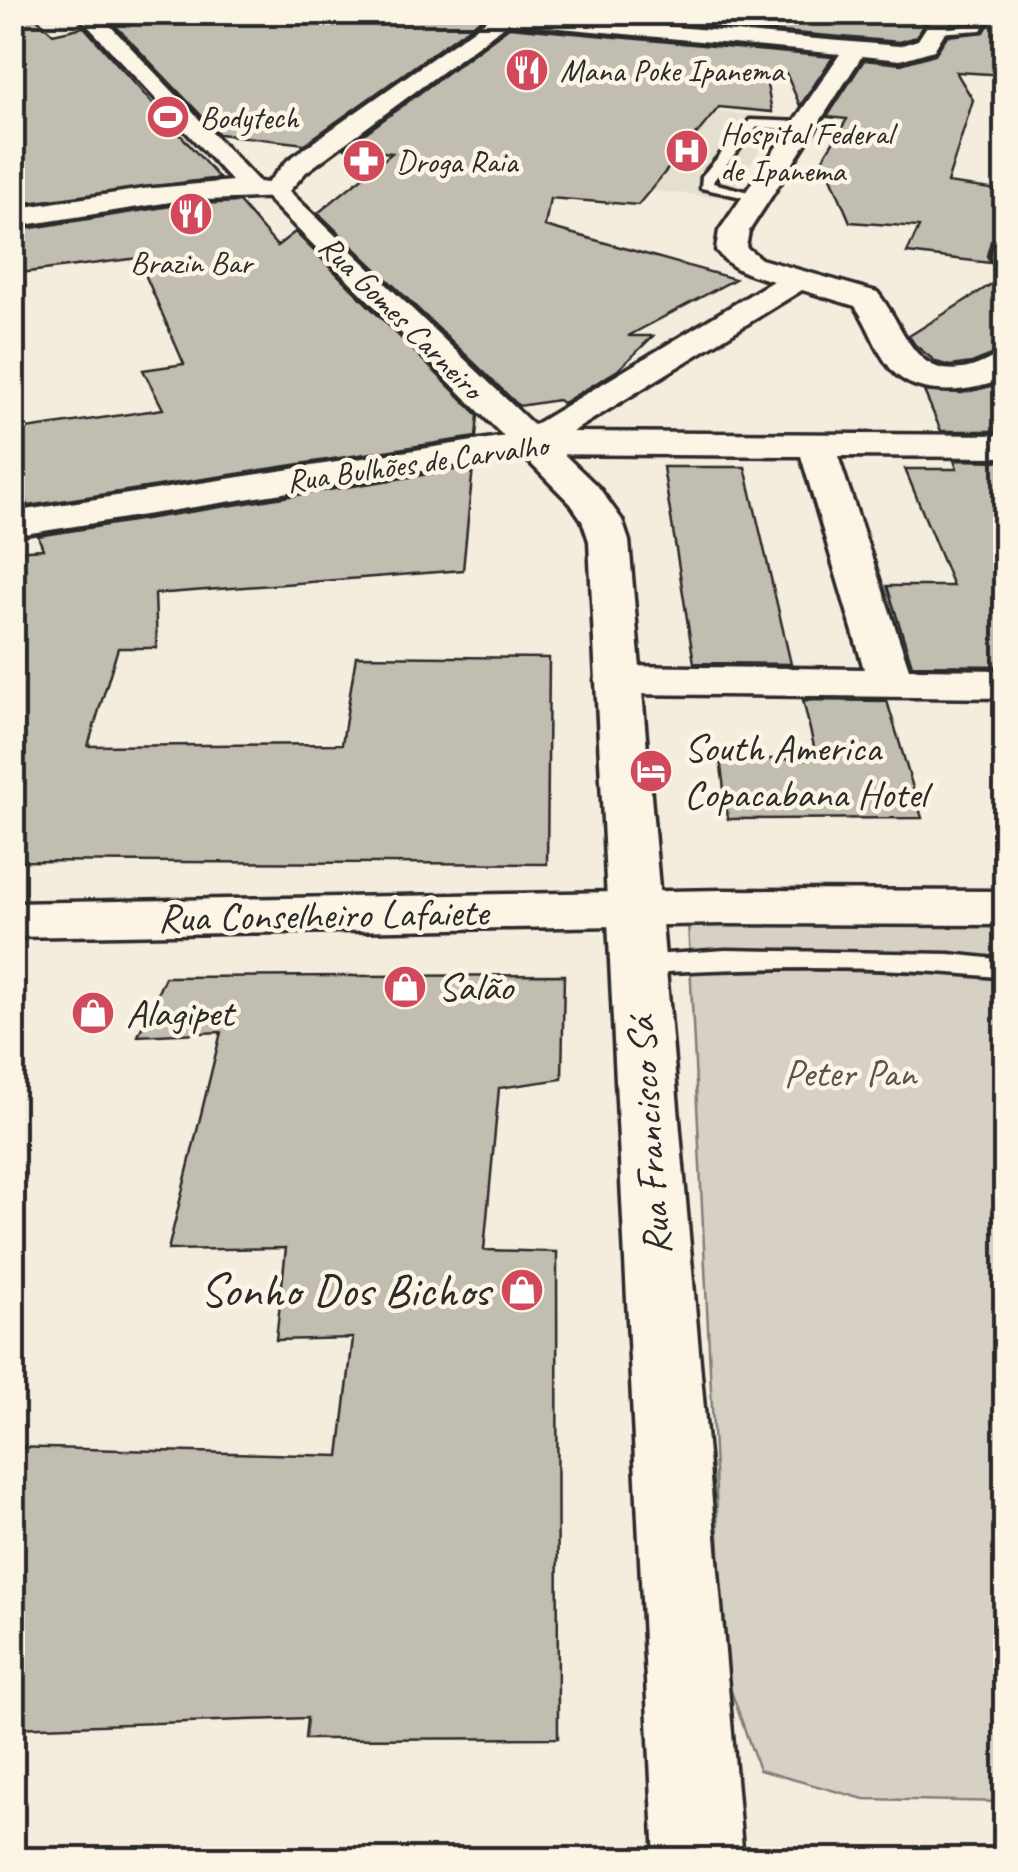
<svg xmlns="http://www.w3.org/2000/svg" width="1018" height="1872" font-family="Caveat,sans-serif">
<rect width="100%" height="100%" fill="#f4edde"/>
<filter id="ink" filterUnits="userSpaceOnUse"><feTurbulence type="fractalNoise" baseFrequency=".01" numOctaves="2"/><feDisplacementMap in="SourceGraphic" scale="20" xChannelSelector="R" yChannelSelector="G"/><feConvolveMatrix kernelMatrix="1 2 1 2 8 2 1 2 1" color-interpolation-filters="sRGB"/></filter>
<g filter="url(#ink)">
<path fill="#e5dfd0" d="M655,106L783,118L726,198L584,184Z"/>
<path fill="#d6d1c4" stroke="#807e78" stroke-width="2.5" d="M1005,900V1802L864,1799L759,1770L725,1674L688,922Z"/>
<path fill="#c2bdb1" stroke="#2b2b2b" stroke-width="2.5" d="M12,12H30L53,34L84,27L219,178L12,205Z
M125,12H491L305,144L219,134L112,22L125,19Z
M549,12H931L916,37L899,42Z
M996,12H1006V75L956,72L973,100L947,183L1006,191V235L991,241L987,256L990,263L907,253L919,227L850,222L823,158L847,119L827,117L864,60L901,64L935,54L947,36L984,32Z
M509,27L833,57L800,106L786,73L766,79L772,112L719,107L638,205L550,198L545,226L735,279L628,336H653L618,370L563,403L558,400L519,406L318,213L392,153L345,148Z
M239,202L277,246L295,232L478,415L476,437L28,506L12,460V431L163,409L143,370L184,364L138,258L12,274V231L177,205Z
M1006,275V349L972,363L950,366L936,362L915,345L909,336Z
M1006,382V431H941L924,391L962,393Z
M954,460L1006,461V666L912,665L887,586H953L905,469H957Z
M473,467L463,570L155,594L157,648H118L88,746L342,744L356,656L549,658L547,864L12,861V551L43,549L38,536Z
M663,467H745L791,664L694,663Z
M803,700L887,701L922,818L728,819L720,759H817Z
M564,975L562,1079L499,1088L484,1250L557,1252L558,1738L305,1739L307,1718L12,1728V1447L339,1456L353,1338L276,1340L286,1248L168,1250L221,1032L138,1036L165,977Z"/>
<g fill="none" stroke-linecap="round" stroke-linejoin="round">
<g stroke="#2b2b2b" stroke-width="7">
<path id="lane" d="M981,12H992L981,30L937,33L932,30L974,25Z
M750,120L803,122L809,126L803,130L757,127L714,180L713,183L760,195V201L701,188L702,176Z
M726,950L949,954L1006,960V978C884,965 759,966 637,974L627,971L623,965L627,959L637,956Z"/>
</g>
<g stroke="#2b2b2b" stroke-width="7">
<path id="street" d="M75,12H97L259,182L284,185L288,191L284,197L177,201L12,227V209L143,189L232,181Z
M499,12L899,46L918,40L936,12H957L934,50L900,60L862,56L749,231L746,247L761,259L877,292C905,326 913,380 968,368C982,365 992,356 1006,353V378C973,392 917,400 891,369C875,350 869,325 855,306L802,290L572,432L1006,435V457L838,456L909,669L1006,670V698L618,694L602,690L595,680L602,670L618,666L864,669L801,456L529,454L12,536V512L519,434L773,281C750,275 731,270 716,250L719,231L840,54L507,23L499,22L496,17Z
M1006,239V266L995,263L991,257L995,242Z
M723,890L1006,891V925L723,924L12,937V903Z"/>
</g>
<g stroke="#2b2b2b" stroke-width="7">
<path id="secondary" d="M498,12H523L306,172L289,191L599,488L622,520L629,541L743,1860H655L589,541L582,520L571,504L260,191L288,160Z"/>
</g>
<use href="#lane" fill="#fcf5e5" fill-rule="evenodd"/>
<use href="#street" fill="#fcf5e5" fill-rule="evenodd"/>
<use href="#secondary" fill="#fcf5e5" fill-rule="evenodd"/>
</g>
</g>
<defs>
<g id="restaurant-disc" transform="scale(2.25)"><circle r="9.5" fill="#d1495b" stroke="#fcf5e5"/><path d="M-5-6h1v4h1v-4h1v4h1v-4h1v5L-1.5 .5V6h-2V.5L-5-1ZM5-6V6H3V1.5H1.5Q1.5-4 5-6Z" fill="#fff"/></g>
<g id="stadium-disc" transform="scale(2.25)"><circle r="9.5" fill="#d1495b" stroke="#fcf5e5"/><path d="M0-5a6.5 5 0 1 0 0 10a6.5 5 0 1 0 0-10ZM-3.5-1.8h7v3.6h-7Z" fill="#fff"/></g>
<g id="hospital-disc" transform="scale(2.25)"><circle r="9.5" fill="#d1495b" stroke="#fcf5e5"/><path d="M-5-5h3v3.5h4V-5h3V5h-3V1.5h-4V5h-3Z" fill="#fff"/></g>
<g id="pharmacy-disc" transform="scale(2.25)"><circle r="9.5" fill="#d1495b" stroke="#fcf5e5"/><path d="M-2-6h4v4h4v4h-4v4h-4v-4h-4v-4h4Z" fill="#fff"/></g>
<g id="hotel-disc" transform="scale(2.25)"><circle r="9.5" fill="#d1495b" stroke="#fcf5e5"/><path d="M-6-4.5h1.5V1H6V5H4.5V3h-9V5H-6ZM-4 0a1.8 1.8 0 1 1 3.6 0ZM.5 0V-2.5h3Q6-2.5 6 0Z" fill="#fff"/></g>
<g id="shop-disc" transform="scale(2.25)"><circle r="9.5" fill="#d1495b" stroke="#fcf5e5"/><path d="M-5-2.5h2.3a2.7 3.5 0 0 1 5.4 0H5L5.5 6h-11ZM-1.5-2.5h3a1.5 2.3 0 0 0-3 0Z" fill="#fff"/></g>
</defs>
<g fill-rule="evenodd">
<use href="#restaurant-disc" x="527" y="70"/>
<use href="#stadium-disc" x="168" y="117"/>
<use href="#hospital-disc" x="687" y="151"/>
<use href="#pharmacy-disc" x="364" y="161"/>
<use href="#restaurant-disc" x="191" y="214"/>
<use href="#hotel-disc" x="651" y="771"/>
<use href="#shop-disc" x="405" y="987"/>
<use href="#shop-disc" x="93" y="1013"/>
<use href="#shop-disc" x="522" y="1290"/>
</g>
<g text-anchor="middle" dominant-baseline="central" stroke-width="9" stroke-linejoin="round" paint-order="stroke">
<g font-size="32" fill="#2b2b2b" stroke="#fcf5e5" text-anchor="start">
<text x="560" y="70">Mana Poke Ipanema</text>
<text x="200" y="117">Bodytech</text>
<text x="720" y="133">Hospital Federal<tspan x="720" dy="37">de Ipanema</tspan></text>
<text x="396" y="161">Droga Raia</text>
<text x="191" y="262" text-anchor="middle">Brazin Bar</text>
</g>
<g font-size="32" fill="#2b2b2b" stroke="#fcf5e5">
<text transform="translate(401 317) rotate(45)">Rua Gomes Carneiro</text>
<text transform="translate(417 463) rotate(-8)">Rua Bulhões de Carvalho</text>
</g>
<g font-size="40" fill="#2b2b2b" stroke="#fcf5e5" text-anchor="start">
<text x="684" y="748">South America<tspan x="684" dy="46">Copacabana Hotel</tspan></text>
<text x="438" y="987">Salão</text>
<text x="126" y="1013">Alagipet</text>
</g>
<g font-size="40" fill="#2b2b2b" stroke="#fcf5e5">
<text transform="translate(323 915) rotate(-1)">Rua Conselheiro Lafaiete</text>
<text transform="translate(649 1136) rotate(-94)">Rua Francisco Sá</text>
</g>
<g font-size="40" fill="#565451" stroke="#fcf5e5">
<text x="850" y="1073">Peter Pan</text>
</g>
<g font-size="48" fill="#2b2b2b" stroke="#fcf5e5" text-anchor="end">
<text x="490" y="1290">Sonho Dos Bichos</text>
</g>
</g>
<rect width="1018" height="1872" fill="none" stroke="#fcf5e5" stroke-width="50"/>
<rect x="25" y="25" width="968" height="1822" fill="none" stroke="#2b2b2b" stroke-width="4" filter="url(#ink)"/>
</svg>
